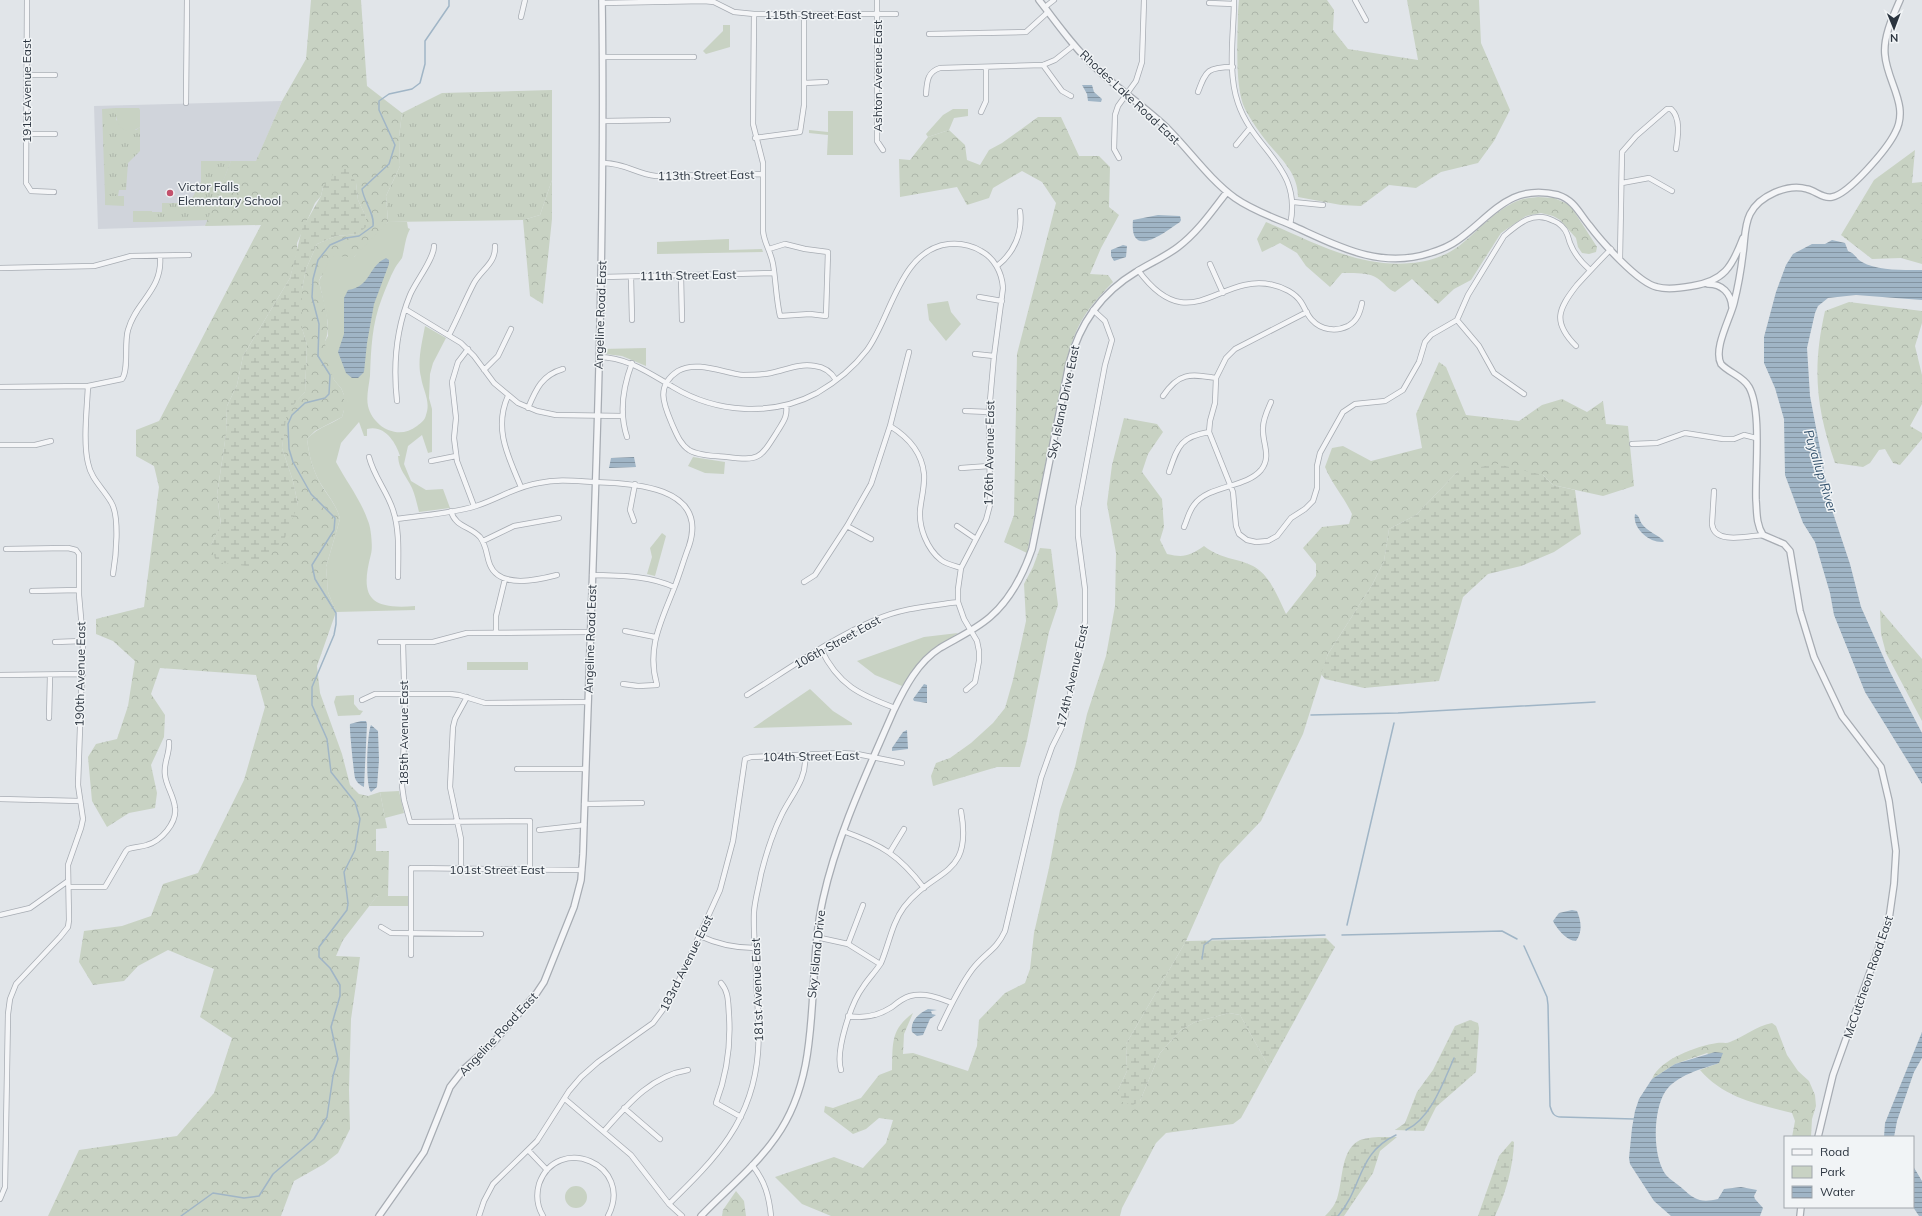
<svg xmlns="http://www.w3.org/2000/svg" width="1922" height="1216" font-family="Mulish,sans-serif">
<defs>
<pattern id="grass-tufts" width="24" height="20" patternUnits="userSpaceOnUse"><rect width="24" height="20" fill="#c8d2c3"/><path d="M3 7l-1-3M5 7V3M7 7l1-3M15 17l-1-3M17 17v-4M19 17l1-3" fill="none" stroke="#acb5a9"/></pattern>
<pattern id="forest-crowns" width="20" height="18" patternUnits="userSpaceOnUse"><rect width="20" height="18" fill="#c8d2c3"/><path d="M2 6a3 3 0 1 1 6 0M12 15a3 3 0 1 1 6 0" fill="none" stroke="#acb5a9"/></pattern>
<pattern id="wetland-marsh" width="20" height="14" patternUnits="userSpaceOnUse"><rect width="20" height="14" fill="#c8d2c3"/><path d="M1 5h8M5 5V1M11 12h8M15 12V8" fill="none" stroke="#acb5a9"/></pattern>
<pattern id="water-rules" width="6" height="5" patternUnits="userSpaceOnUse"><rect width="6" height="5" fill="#a0b5c6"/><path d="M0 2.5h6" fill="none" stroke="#8394a2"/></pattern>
</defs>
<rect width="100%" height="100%" fill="#e1e5e9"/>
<path fill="#d0d4db" d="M282,101L229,225L98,229L94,106Z"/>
<path fill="url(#grass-tufts)" d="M552,90V180L540,215L523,220L388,222L386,196L400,166L399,137L402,113L442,93Z
M116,108V120L136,130L140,127V151L128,163L126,190H119L118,196H105L102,109Z
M201,161H231L208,220L152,222V212H162V203H181L191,200L201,182Z"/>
<path fill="url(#forest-crowns)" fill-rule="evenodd" d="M311,0H361L367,86L402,113L399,137L400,166L386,196L388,222L375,240L354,257L321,276L319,281C322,298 333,326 325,341L334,380L341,388L344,395V410L342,417L315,431L307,439C309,455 312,467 319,481C326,494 337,505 340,519L326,567L328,592L336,612L317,666L320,693L342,754L350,785L359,794L368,796L380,792L387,828L376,829V851H389L388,896H377L343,940L336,956L360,957L351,1019L349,1090L350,1129L338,1153L324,1164L294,1181L281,1216H48L79,1150L177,1136L214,1093L232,1038L200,1017L214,969L168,950L138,966L124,981L93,985L79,962L84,931L122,926L151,916L163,884L198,873L244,780L265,707L256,675L160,668L151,694L165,715L164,737L151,765L157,793L155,808L129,813L107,827L92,801L88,757L96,744L117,739L128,706L135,661L113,641L96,634V619L144,607L159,487L154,466L136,456V430L159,421L261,225L205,226L231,161H256L282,101L306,59ZM356,183L358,200L366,217L358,234L336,236L317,244L306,269L302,289V328L307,345L305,392L286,412L282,448L293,481L298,505L211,545L221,525L217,495L226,434L227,406L237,385L243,356L290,278L297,252V243L315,203L321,196L323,187Z
M1239,0H1327L1334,10L1333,30L1348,49L1418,60L1407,0H1479L1481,43L1510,110L1494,141L1478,163L1441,172L1416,188L1389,185L1361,206L1341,205L1298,197C1298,173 1281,159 1267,142C1259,132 1251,120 1245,109C1234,87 1238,36 1238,11Z
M1038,117H1061L1079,156H1099L1110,167L1109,207L1119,215L1101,248L1090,274L1108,275L1113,282C1086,310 1078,321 1067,358L1027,553L1004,542L1014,515L1017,354L1056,203L1042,182L1022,171L993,188L989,198L967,205L957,187L900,197L899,159L910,160L928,137L949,130L965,145L967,160L980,165L989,150L1002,143Z
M1915,150L1912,183L1922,182V264L1901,258L1872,259L1841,235L1874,180Z
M552,180V219L543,304L530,296L523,220L540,215Z
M1538,197L1554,198L1570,205L1597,247L1596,252L1589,254L1582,253L1578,247L1576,238L1560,220L1553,216L1541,213L1526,216L1501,233L1471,280L1454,289L1438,304L1412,279L1395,292C1387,289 1385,283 1377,278C1368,272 1352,273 1342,273L1330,287L1306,266L1297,253L1280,243L1262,252L1257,239L1266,222C1314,242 1358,268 1411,263C1427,262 1446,256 1459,246C1477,232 1498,207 1520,200C1525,198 1532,198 1538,197Z
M1849,302L1922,311V323L1915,346L1922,375V404L1910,426L1922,433V439L1900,465L1893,463L1885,449L1879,450L1870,463L1863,467L1835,463C1816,408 1812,368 1825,311Z
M1439,362L1446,367L1466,415L1519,421L1542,405L1562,399L1587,412L1603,401L1606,424L1628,426L1634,486L1603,496L1553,485L1543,475L1458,471L1416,515L1389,529L1384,561L1372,585L1328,654L1303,734L1261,821L1220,864L1186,941L1126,1044L1127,1071L1118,1090L1140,1101L1160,1053L1181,1030L1195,1022L1229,1013L1240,1015L1269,1067L1241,1118L1233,1124L1166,1133L1156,1143L1122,1208L1120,1216H831L802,1204L775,1177L834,1157L863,1168L886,1143L893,1120L879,1118L866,1129L853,1134L824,1112L825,1106L833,1108L861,1098L879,1075L892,1070C893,1044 890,1030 913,1013L904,1034L903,1054L913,1053L968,1071L977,1046L979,1020L1005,993L1025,983L1030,969L1034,933L1049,868L1060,810L1075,767L1087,714L1106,656L1115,606L1116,553L1107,504L1112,465L1124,418L1157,424L1163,432L1148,454L1142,472L1162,499L1164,527L1160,540L1167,554C1184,558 1189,556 1204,546C1222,560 1235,557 1253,566C1270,575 1278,597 1286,614L1316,576V564L1303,548L1322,527L1349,524L1352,514C1344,497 1332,484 1325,467L1332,448L1343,446L1371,461L1422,448L1416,414Z
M1040,548L1051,549L1058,605L1049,632L1027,740L1020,767H997L933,786L931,776L936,763L950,758L971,743L993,723L1005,708L1013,680L1026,621L1024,584L1033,567Z
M1880,610L1922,659V721L1886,653L1881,634Z
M1772,1023L1776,1026L1787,1055L1798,1071L1809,1081L1815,1095L1816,1106L1812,1119L1811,1137H1792L1795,1121L1792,1113C1757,1104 1724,1098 1700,1070L1719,1063L1707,1053L1675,1064L1652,1079C1660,1059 1697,1046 1717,1043C1722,1042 1726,1044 1730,1042C1744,1037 1756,1026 1772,1023Z
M736,1191L744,1201L746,1216H722L723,1210Z"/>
<path fill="url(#wetland-marsh)" d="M347,167L356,183L358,200L366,217V227L358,234L336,236L317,244L306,269L302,289V328L307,345L305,392L287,412L282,448L293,481L298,505L284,540L253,567L216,562L211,545L221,524L217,495L226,434L227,406L237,385L243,356L290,278L302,229L321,196L323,187L338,168Z
M1497,464L1543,475L1553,485L1575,490L1581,534L1554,552L1521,566L1488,574L1463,597L1439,681L1364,688L1325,679L1321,674L1328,654L1372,585L1384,561L1389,529L1416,515L1458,471Z
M1326,938L1335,947L1269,1067L1240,1015L1229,1013L1195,1022L1181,1030L1160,1053L1140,1101L1133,1105L1122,1102L1118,1090L1127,1071L1126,1044L1186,941Z
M1470,1020L1478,1023L1479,1028L1476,1072L1436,1107L1424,1131L1395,1130L1405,1123L1417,1092L1433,1070L1455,1026Z
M1397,1137L1380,1151L1373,1173L1344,1216H1325C1331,1210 1336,1204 1338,1195C1343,1178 1341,1149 1360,1140C1371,1136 1386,1137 1397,1137Z
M1512,1141L1514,1142C1513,1168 1506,1192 1495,1216H1478L1499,1156Z"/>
<path fill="#c8d2c3" d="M723,25H730V47L706,54L703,51L723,31Z
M116,108H139L140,110V127C124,138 114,124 116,108Z
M953,109H968V116L954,118L949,130L928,137L926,134L943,115Z
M828,111H853V155H827L828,135L809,133V130L828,132Z
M105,196H124V206L105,205Z
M133,211H152V222H133Z
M388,222H407L408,228L410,229C405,238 405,248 402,258C400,261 397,264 395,268C390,277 386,288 382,298C372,323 371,349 370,376C369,385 366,397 368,406C373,427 398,441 417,426C421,423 425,420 426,415C431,401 423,391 421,377C417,361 422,343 425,326L446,338L433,363L430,374L429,398L432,409V452L428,453L422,435L408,446L404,464L411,481L426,490L443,489L450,508L419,512C417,504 415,495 412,488C406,475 399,471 398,456H400C396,442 384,424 367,429V436H364L359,422L341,443L336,462C346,481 361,500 368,521C371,527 373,548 371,554C360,596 368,610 415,606V610L336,612L328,592L326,567L340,519C337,505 326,493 319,481C312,467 309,455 307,439C320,426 328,426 342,417L344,410V395L341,388L334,380L326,356L325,341L328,336V323L319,281L332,256L354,257Z
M729,239V250L762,249L763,252L657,254V242Z
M948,301L951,312L961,324L946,341L929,320L927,304Z
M646,348V366L622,356L605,354L602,349Z
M693,457L725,462L724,474L705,473L688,466Z
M662,533L666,536L655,576L647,574L652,557L650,548Z
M958,633L925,656L902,686L875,675L857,661L924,637Z
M467,662H528V670H467Z
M810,689L833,711L852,723V725L753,728Z
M354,695V704L359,710L363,711L360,715L338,716L334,702L336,696Z
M399,791L404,813L385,818L380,792Z
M377,896H408V906H369Z
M565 1197a11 11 0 1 1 22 0a11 11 0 1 1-22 0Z"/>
<path fill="url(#water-rules)" d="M1082,85H1092L1094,92L1102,99L1101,102L1088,101L1087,94Z
M1158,215L1180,216L1181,220L1180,222C1165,232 1129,261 1133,220Z
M1832,240L1845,243L1848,251C1856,254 1855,258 1862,262C1877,271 1905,270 1922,270V300L1856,295L1828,298L1818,306L1815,313L1807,348L1810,396L1831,507L1850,564L1861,607L1890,672L1922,733V784L1865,692L1834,615L1830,593L1815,542L1803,523L1785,475L1784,419L1775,388L1764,363V337L1776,292L1786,265L1793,254L1812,244H1825Z
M1123,245L1127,246L1126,257L1114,261L1111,256V250Z
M386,258L389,260V264L374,304L367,343L364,372L358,378H352L346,373L338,352L344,334V298L348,290C371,287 368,266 386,258Z
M634,457L636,467L609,468L611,458Z
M1635,514C1640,516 1639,520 1642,524C1648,532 1657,534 1664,541L1663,542C1649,543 1632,528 1635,514Z
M924,684L927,685V703L914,701L913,699Z
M361,721H366L367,724L364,787C360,785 357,783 355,778C354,774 349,727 350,724Z
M371,725L378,731L379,760L377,787L371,792C365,786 367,733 371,725Z
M907,730L908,749L892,751V748L903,732Z
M1572,910L1577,911C1581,921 1583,931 1576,941C1567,941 1557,929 1553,921L1559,913Z
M928,1009L937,1010L931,1011L932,1014L936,1015L930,1019L923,1035L917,1036L912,1032C910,1021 918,1014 928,1009Z
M1922,1032V1058L1914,1072L1897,1121L1894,1137H1884L1885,1123Z
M1715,1052L1723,1053L1719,1063C1702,1069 1676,1075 1665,1092C1653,1111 1652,1156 1666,1175C1670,1180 1678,1184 1683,1189C1695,1200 1701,1203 1718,1199L1724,1189L1741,1187L1757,1190L1754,1196L1755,1199L1763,1208L1760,1216H1671L1654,1201L1630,1164L1629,1158L1632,1128L1635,1111L1639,1099L1652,1079L1675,1064Z
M1913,1166L1922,1181V1216H1919L1913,1207Z"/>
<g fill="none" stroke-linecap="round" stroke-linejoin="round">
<path stroke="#a0b5c6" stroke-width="1.5" d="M1311,715L1398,713L1595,702
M1347,925L1394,723
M1342,935L1502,931L1517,939
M1524,946L1547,997L1548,1005L1550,1106C1552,1113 1554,1117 1561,1117L1634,1119
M1202,959L1204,945L1212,939L1325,935
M1406,1130C1431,1118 1443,1083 1454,1058
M181,1216L213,1193L244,1198L259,1196L273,1174L314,1139L327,1117L333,1076L338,1059L331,1027L340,996V985L330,968L319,957V947L347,910L348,903L344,872L355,850L360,819L355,802L331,772L327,739L312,705V687L334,635L336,624V613L315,579L312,565L334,530L335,518L311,494L293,462L289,449L288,424L292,415L305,403L325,398L329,394L330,375L318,356L319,324L312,297L313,279L318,260L330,245L346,238L359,236L373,226C375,214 364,202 362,189L389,164L395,145L379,110V101L389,94L412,89L420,83L425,64V41L449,6V0
M1338,1216C1363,1187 1357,1153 1396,1135"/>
<g stroke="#a7acb3" stroke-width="6">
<path id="minor" d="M27,0L26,183L31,191L54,192
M877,0V141L883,150
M1234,0C1234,33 1227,71 1238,103C1254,151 1303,167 1290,225
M1355,0L1366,20
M602,3L704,1L714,2L734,12L754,14H896
M1209,3L1234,4
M1045,7L1054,0
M754,14L753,124L763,163V231C764,243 771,252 773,264C776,282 776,298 780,316L810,314L826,316L828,252L805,249L785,244L769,249
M521,17L525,0
M929,34L1026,32L1048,12
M604,57H694
M1043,65L1062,91L1071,96
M26,75H55
M805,83L826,82
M1198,92C1206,70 1208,67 1233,67
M926,94C927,82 927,72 940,68L1043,65L1055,60L1074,45
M186,103L187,0
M981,112L986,101V68
M603,121L668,120
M26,134H55
M755,138L800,132L804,105V14
M1236,145L1250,128
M1119,158L1114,149L1115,115L1118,106L1136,81L1142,62L1144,0
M603,163C625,163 636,174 656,176L763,174
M1622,183L1649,178L1672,191
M1293,202L1323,205
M1620,258L1622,152L1636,136L1667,109H1671C1681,118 1678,136 1676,149
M1210,264L1223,293
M997,266C1014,253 1023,232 1020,211
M0,268L94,266L131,256L189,255
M1138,270C1190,341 1219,272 1273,285C1283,287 1295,293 1301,302C1305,308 1307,315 1312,320C1321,330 1336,332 1348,326C1357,321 1360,313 1362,303
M681,276L682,320
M602,277L774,273
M631,277L632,320
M979,297L1002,301
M405,309L461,343L474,356L494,383L518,403L537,411L556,415L623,416
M1307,312L1235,349L1226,358L1216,378L1215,403L1210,421L1209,432L1233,492L1236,526L1239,534L1247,540L1256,542L1268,541L1277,536L1291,518L1305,509L1313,501L1317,488V466L1320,453L1343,412L1355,404L1385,401L1403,390L1419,362L1425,342L1431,335L1457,320L1468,295L1504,236C1519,223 1534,210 1554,221C1559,223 1565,228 1567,234C1568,236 1569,240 1570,243C1574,254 1581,262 1590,270
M1457,320L1479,346L1494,373L1524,394
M449,335C458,318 465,300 474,283C482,269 496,263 495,246
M1576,346C1552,322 1558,309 1577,285C1588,273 1599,261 1611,249
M468,349L458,362L452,382L456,418L454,438L457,461L474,506
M975,354L994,356
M598,357C627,357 649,373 673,387C716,413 772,417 817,393C836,382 854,367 867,350C891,318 900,249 949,244C960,243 971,245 981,251C994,258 1002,272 1003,288L994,356L989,412L990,505L986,520L961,568L958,589V602L964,619L977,641L979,651V661L975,682L966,690
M484,370L498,356L511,329
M88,386C87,408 83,442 88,463C91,479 103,488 111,502C120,516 116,557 113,574
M0,387L88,386L122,379C129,370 124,343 128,330C136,301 163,290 160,256
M508,396C493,429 509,458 521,487
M1163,396C1179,372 1190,374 1216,378
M397,401C393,365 396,329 410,295C416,281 434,259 434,246
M786,405C788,417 783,422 777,432C760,459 759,461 727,457C715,456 699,456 689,450C680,444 676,433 672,424C664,405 655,386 678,371C696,360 724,373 743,375C752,375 762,375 771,373C786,370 799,363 815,366C825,367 831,372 836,380
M528,408C536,389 542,375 563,369
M965,411L989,412
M890,426C908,437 922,453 924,474C925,486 921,499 920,511C919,528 927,549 941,560C946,564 955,566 961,568
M627,437C619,413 623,387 632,363
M1632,444L1657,443L1685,433L1723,439H1734L1744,435L1756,438
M0,445H35L51,441
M369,457C374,477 387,491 393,510C400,531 398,555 398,577
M431,461L456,456
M961,468L989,466
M1169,472C1178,446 1180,437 1209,432
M1714,491L1712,524C1714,545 1748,536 1763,535
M451,511C455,527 470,526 480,537C487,546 486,555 490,565C500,589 538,580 557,575
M396,519C423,515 451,514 476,506C498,499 517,486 539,483C557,479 575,481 593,482C632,483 709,486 689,546C684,559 680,573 675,586C662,620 646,647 657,685L638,686L623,684
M634,521L630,510L635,484
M847,526L871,539
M957,526L976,539
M1184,527C1187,520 1189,511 1194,505C1208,485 1246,488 1261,470C1272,456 1262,443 1263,428C1263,419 1267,411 1271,402
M483,541L514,526L559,518
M592,575C620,576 647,575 674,587
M804,582L815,575L847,526L871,484L890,426L909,352
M32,591L79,590
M625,631L655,637
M496,632V616L505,579
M55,642L83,641
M380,642H433L467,633L590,632
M403,643L405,719L402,786L404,800L410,822L530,821V869
M821,649C838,685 860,695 895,708
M0,675L83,674
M747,695C787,670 832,638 875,620C901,608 930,606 958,602
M362,700L375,694H450L459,695L485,703L588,702
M49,718L50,675
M517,769H586
M0,799L79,801
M584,804L642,803
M539,830L584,825
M843,831C882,845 899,855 924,888
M890,852L904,829
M461,868V839L450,787L453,727L455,719L467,697
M69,887H105L126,851L128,849C134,847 141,847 147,845C161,841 177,823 175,808C174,796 166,786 165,775C163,763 170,754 169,742
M0,915L30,908L68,881
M381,927L391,933L481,934
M700,936C719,945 735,948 755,948
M816,937L848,944L880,964
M848,944L863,905
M411,955V868L582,870
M721,983C729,992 728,1003 729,1015C731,1046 727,1074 716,1103L741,1117
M848,1016C864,1019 878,1016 892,1007C898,1002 903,998 910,996C925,992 939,998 952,1003
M940,1028C949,1009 962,981 975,966C988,951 996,950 1005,931L1041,778L1052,747L1064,723L1082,637L1085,621V589L1078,536V508L1105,365L1112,340L1105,321L1093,310
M841,1070C835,1051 851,1003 863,987C868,979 876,971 881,963C889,944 892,923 904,907C935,867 973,878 961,811
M565,1099L631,1155L669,1204L682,1216
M624,1108L660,1139
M604,1131C628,1104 651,1076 688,1070
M528,1150L547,1170
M752,1165C765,1181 769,1196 771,1216
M0,1199L5,1187L8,1014L10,999L16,984L60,937L68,927L69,920L68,865L81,828L83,819L78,785L83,641L79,595V554L76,550L68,548L6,549
M669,1204C716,1158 753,1121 758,1052C760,1027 757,1001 756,976C756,955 753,933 754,912C755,899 759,886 761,874C766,854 773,832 782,814C792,794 807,779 805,756
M479,1216L484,1201L493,1184L537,1141L569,1091L581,1077L598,1062L653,1023L670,1000L720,890L733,841L745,759L751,757L841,753L857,754L902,763
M543,1216C537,1206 536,1195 539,1184C557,1133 635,1164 608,1216"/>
</g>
<g stroke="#a7acb3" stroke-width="8">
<path id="tertiary" d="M1039,0C1057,23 1074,48 1096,68C1118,89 1145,107 1167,128C1190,151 1209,179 1235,198C1252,210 1272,217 1291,225C1336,245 1379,270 1430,253C1440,250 1450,246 1458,240C1492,216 1509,183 1558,195C1574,200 1579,213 1589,225C1601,241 1638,283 1657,287C1668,290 1681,288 1692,286C1724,281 1732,267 1743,238
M1708,284C1722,284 1731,293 1732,307
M1818,1137L1833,1075L1889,919L1894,884L1896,851L1889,801L1881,767L1842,716L1814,657L1800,611L1790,551L1784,544L1763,535C1756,524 1757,512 1756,500C1755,471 1762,410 1749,387C1743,376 1729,373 1721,364C1713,349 1730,319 1734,303C1738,287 1741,270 1743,253C1745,240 1744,226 1750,214C1759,196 1788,183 1807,189C1816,191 1823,199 1832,197C1849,194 1887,149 1895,133C1910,106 1887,82 1885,55C1883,37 1893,16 1900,0
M379,1216L424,1152L450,1087L464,1069L492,1044L536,994L544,982L574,907L581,880L583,854C592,570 606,285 602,0
M701,1216C726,1190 756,1166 776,1137C825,1068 805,978 823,899C837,835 868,770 894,710C905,687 918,662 940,648C957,638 975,630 990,617C1011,599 1023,575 1032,549L1069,364C1079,325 1101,293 1136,272C1150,263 1165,257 1178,247C1198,232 1212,211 1227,192
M1800,1216L1801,1207"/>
</g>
<use href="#minor" stroke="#f4f5f7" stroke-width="4.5"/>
<use href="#tertiary" stroke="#f4f5f7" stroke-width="5.5"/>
</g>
<circle fill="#c3516c" stroke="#f1f4f6" stroke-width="1.5" cx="170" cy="193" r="4"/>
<g text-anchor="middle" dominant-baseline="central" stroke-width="3" stroke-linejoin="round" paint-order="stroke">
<g font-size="12" fill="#2b343f" stroke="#f1f4f6">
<text x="813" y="14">115th Street East</text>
<text transform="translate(877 76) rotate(-90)">Ashton Avenue East</text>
<text transform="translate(26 91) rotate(-90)">191st Avenue East</text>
<text transform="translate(1130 97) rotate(43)">Rhodes Lake Road East</text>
<text transform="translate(706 175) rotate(-1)">113th Street East</text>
<text transform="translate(688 275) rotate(-1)">111th Street East</text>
<text transform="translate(600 315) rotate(-88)">Angeline Road East</text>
<text transform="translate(1063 402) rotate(-78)">Sky Island Drive East</text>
<text transform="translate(989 453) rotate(-89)">176th Avenue East</text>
<text transform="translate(590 639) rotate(-88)">Angeline Road East</text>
<text transform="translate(837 642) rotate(-29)">106th Street East</text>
<text transform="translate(80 674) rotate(-89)">190th Avenue East</text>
<text transform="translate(1072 676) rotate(-77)">174th Avenue East</text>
<text transform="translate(403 733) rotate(-90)">185th Avenue East</text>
<text transform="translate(811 756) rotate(-1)">104th Street East</text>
<text x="497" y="869">101st Street East</text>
<text transform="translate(816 954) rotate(-84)">Sky Island Drive</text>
<text transform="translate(686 963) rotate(-64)">183rd Avenue East</text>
<text transform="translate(1868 977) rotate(-71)">McCutcheon Road East</text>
<text transform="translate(757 990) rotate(-92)">181st Avenue East</text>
<text transform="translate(498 1034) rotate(-47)">Angeline Road East</text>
</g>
<g font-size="12" fill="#2b343f" stroke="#f1f4f6" text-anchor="start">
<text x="178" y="186">Victor Falls<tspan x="178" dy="14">Elementary School</tspan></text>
</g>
<g font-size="13" font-style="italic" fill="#385670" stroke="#f1f4f6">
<text transform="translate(1821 471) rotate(73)">Puyallup River</text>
</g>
</g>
<rect x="1784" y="1136" width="130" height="72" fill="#f1f4f6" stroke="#a2a7ad"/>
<rect x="1792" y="1149" width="20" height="6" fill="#f4f5f7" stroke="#a2a7ad"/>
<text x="1820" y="1156" font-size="12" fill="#2b343f">Road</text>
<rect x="1792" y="1166" width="20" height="12" fill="#c8d2c3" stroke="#a2a7ad"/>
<text x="1820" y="1176" font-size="12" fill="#2b343f">Park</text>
<rect x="1792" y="1186" width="20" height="12" fill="url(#water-rules)" stroke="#a2a7ad"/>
<text x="1820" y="1196" font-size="12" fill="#2b343f">Water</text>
<g transform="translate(1894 28) rotate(179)" stroke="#f1f4f6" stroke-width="3" paint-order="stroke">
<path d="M0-3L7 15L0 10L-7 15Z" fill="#2b343f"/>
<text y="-6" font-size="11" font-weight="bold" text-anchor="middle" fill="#2b343f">N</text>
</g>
</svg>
